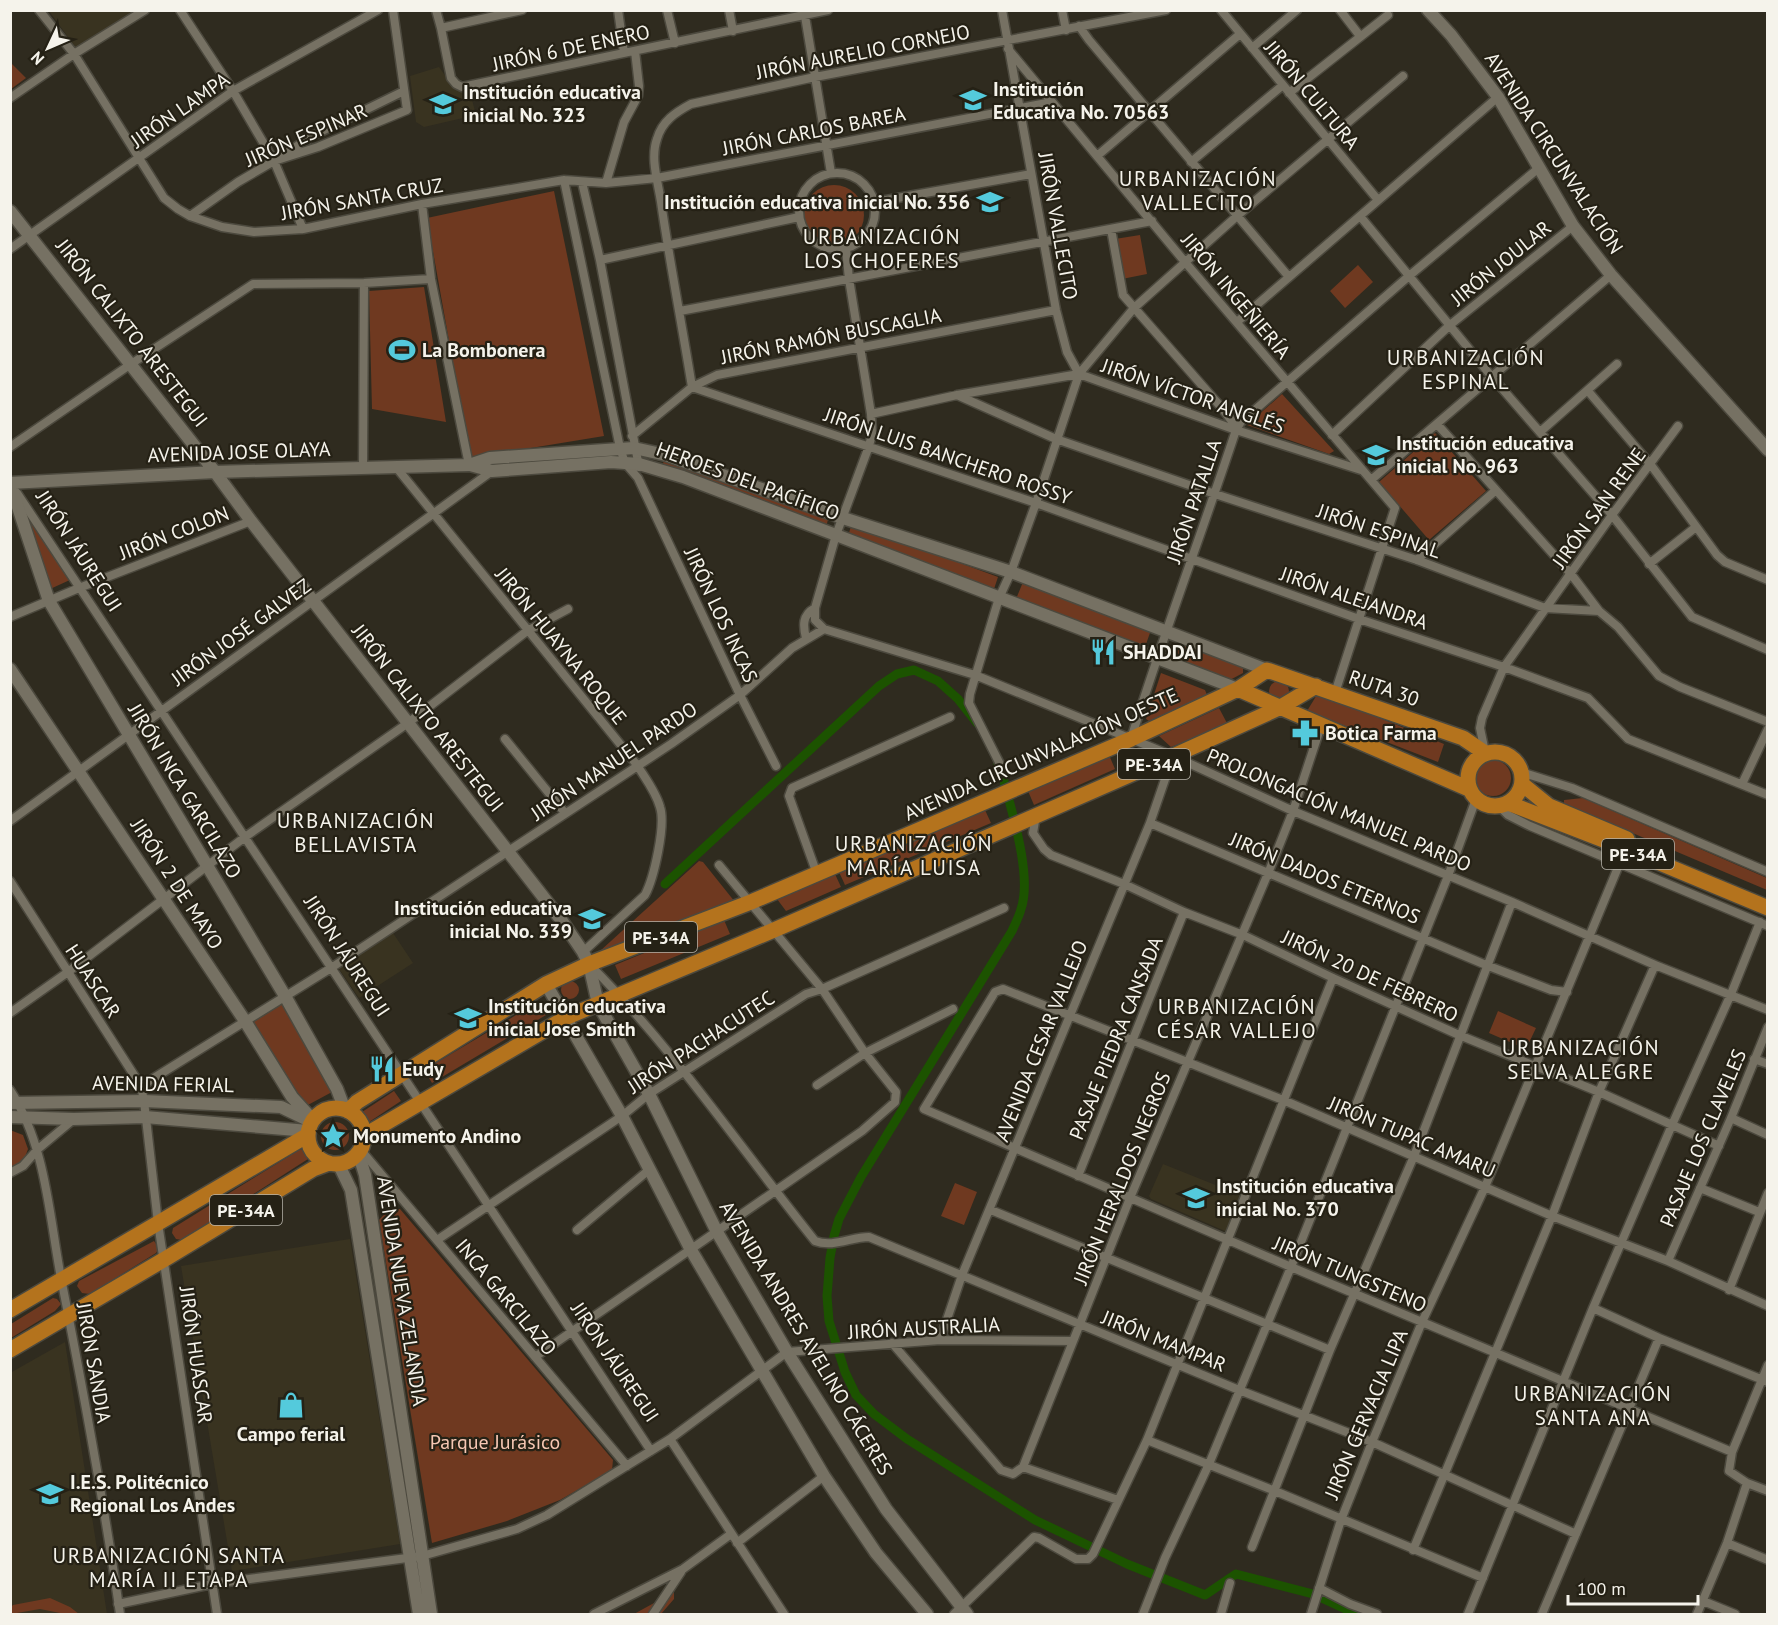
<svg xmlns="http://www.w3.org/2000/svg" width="1778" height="1625" font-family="'PT Sans',sans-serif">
<rect width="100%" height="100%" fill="#2f2b1f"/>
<path fill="#393320" d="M49,11H135L76,48Z
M439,67L454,88L464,93L470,92L476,115L424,127L416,122L410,76Z
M393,933L413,963L359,998L339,969Z
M1163,1164L1243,1196L1231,1227L1225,1231L1151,1199L1149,1196Z
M350,1239L400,1544L232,1571L181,1266Z
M65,1342L107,1614H11L10,1373Z"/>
<path fill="#6f3920" d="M10,62L26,78L11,89H10Z
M804 215a30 30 0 1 1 60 0a30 30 0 1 1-60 0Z
M554,191L604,436L470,458L427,218Z
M1140,235L1147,274L1122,279L1115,239Z
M1358,265L1373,282L1345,308L1330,291Z
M424,287L446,422L372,409L369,291Z
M1282,394L1334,451L1329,454L1247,425Z
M1435,433L1486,491L1429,540L1379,482Z
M665,457L829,516L826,527L662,467Z
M31,520L72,579L48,590L28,521Z
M852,523L998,577L994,589L848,536Z
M1023,582L1151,630L1145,647L1016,599Z
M1179,643L1243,667V673L1228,681L1173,658L1170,654L1172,648Z
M1161,673L1205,690L1207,695L1149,721L1146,719Z
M1269 691a10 10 0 1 1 20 0a10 10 0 1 1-20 0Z
M1318,693L1444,744L1438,762L1307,711Z
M1219,708L1228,725L1171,747L1159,736Z
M1109,755L1115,769L1034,805L1028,791Z
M1475 778a18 18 0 1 1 36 0a18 18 0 1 1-36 0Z
M1583,798L1767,878V890L1564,804V800Z
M985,810L991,823L845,885L839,872Z
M699,861L703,862L735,902L603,954L600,951Z
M835,874L841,887L786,911L777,899Z
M724,920L730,934L621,979L615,965Z
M561 990a9 9 0 1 1 18 0a9 9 0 1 1-18 0Z
M280,1001L332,1092L306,1106L251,1020Z
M538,1002L546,1015L432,1083L424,1070Z
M1498,1011L1536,1028L1526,1049L1489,1033Z
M394,1091L401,1101L369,1122L362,1112Z
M321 1136a14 14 0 1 1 28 0a14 14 0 1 1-28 0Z
M10,1130L23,1135L28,1149L24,1160L11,1168Z
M303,1149L308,1159L182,1240L176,1239L172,1233L173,1228L299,1150Z
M955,1183L977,1192L964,1225L941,1216Z
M389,1209H400L613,1460L612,1470L560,1500L507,1521L432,1543L379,1220Z
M154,1241L159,1248L156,1253L90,1294L82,1293L77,1286L79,1281Z
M53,1298L57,1299L61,1304L55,1311L11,1338V1324Z
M674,1592V1599L661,1614H634Z
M50,1598L70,1607L79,1614H65L40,1609L11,1614V1607L13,1605Z"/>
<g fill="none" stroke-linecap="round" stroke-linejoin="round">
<path stroke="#1c5300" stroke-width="9" d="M998,764L1001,770C1010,806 1033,875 1021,909C1019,917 1015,924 1012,931L861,1177L839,1219L834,1236L830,1258L827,1296L829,1321L845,1372L856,1395L874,1414L907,1439L1035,1520L1127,1564L1205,1595L1236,1574L1313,1594L1356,1614
M665,884L879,686L897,674L914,670L938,681L958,699L977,723"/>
<g stroke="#4c493e" stroke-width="11">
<path id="street" d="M39,10L74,54L164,198L178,209L190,216L222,227L254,232L303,229L422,204L564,180L606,183L657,178L1052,102
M180,10L233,91L274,161L303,229
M436,10L441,28L451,78L456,84L462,87L828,10
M618,10L624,53
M667,10L675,43
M729,10L733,31
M804,10L831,173
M1002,10L1056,310L1067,352L1079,374
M1062,10L1066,30
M1221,10L1378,200
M1340,10L1360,36
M1079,26L1089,40L1289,277
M441,28L522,10
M1252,48L1297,10
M1008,49L1185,262L1395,508L1335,693
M1289,93L1388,15
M10,98L74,54L145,10
M285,154L312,136L404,91
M1097,156L1240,34
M1191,162L1283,85
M799 211a38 38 0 1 1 76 0a38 38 0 1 1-76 0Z
M564,180L620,448L625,463L638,478L740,695L776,766
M582,182L600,260L639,467
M606,183L624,122L638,96L639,86L635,51
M875,202L1031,174
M422,204L431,279L469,465
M190,216L238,182L274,161L318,147L407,110L393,10
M1360,216L1492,377L1612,515L1692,617L1768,650
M1111,229L1123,295L1221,407L1231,420L1236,430
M10,249L233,91L378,10
M600,260L799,217
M680,311L1152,221
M1237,322L1498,97
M692,387L1036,503L1359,619L1504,667L1588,698L1628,739L1768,795
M692,387C682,325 670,264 661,202C658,182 650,158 657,139C662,121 676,112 691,104L815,77L1166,10
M1588,391L1651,465L1717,555L1725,562L1768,580
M957,395L1056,439L1215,494L1417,560L1545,608L1599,611L1618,627L1659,676L1680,687L1768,722
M871,414L957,395L1079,374L1236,430L1361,470
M1437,424L1571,574L1599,611
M1540,432L1617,364
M1332,435L1450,325L1573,226
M632,436L692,387L717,375L1056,310
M10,447L131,364L253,284L364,283L431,279
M363,467L364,283
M396,467L637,765C645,778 656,792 660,807C666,825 654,878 645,895L583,952
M1371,480L1611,275
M17,493L651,1451
M1417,560L1496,490
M1649,564L1696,527
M10,617L79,588L251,521
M824,629L815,620V608L836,535L869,446L872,434L871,414L849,279L846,249
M806,638C803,626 802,615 815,608
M505,739L565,813
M1131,739C1163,635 1202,533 1236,430L1241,422L1409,276L1540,167
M1485,752L1480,728L1482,718L1504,667L1612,515L1678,426
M1003,770L969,703L970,694L999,598L1011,572L1036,503L1079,374L1134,308L1237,216L1403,76
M1521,772L1572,788L1768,872
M1742,784L1768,729
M1499,806L1508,815L1530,826L1768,926
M1036,815L1033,833L1044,849L1051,855L1124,884L1184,912L1243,935L1333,978L1459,1035L1599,1092L1719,1146
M10,821L492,471
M1150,823L1486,965L1551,990L1567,992
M817,874L789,796L792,788L950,717
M10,881L141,1086L144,1101L158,1223L217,1614
M590,965C674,1049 741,1149 815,1241C833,1248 851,1237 869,1237L1239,1390L1372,1442L1576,1534
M10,1013L68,972L245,837L408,723L527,631L568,609
M1754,1059L1768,1064
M817,1085L865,1053L953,1009
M141,1086L331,968L671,744L740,695L792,648L824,629L975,675L1173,756L1293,811L1512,902L1655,965L1768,1010
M10,1090C46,1145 49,1215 61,1278C83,1389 104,1502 120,1614
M1731,1118L1768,1135
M360,1149L627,1466
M10,1173L23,1166L38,1149L74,1119
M1078,1176L1184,912
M1700,1188L1759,1212
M991,1210L1330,1350
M577,1230L650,1169
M437,1240L622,1116L649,1094L806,994L822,989L1004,908
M1668,1261L1731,1118L1768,1027
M1729,1290L1768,1193
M1593,1308L1659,1338L1768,1382
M940,1340L962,1275L1150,823L1173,756
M892,1343L1001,1470L1013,1474L1023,1467L1130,1198L1269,871L1293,811L1321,726
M535,1357L862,1131L895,1102L896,1092L865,1053L822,989L719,865
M1768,1365L1732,1452L1729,1471L1747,1483L1768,1491
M670,1439L784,1614
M1147,1440L1275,1491L1483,1578
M1732,1452L1291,1267L924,1109L995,992L1003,989L1283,1100L1552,1216L1668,1261L1768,1306
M1023,1467L1118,1500
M737,1543L824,1476
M1727,1543L1768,1560
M1252,1547L1330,1350L1414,1156L1512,902
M1413,1550L1552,1216L1599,1092L1655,965
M1319,1588L1350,1604L1377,1614
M1703,1601L1735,1614
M118,1604L212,1584L422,1556L517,1529L547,1515L670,1439L787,1352L940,1340L1073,1341
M594,1614L683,1569L731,1534
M653,1614L681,1572
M954,1614L1034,1537L1039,1538L1076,1559H1088L1093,1554L1147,1440L1333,978
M1143,1614L1165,1558L1209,1464L1291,1267L1448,876L1476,799
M1221,1614L1230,1583
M1311,1614L1341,1520L1372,1442L1422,1322L1485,1187L1619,865
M1468,1614L1593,1308L1672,1125L1731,994L1760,922
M1542,1614L1659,1338
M1697,1614L1727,1543L1747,1483"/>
</g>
<g stroke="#4c493e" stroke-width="15">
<path id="secondary" d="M1428,10L1451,35L1498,97L1573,226L1611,275L1768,450
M10,211L215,472L251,521L562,921L583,952L589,964L598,1004L649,1094L717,1232L787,1352L886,1509L967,1614
M470,465L492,471L611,462L639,464L683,477L836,535L1238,689
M10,483L215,472L469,465L490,458L634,448L666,455L843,518L1011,572L1267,670
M10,483L49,601L285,996L337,1089L345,1110
M10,669L245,1021L292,1097L313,1120
M546,984L622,1116L691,1250L824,1476L876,1553L927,1614
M10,1103L144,1101L281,1107L308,1120
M10,1117L74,1119L145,1117L308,1131
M358,1152L365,1175L431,1614
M338,1163L351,1190L419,1614"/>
</g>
<g stroke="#4c493e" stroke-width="18">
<path id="highway" d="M1238,689L1469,789
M1468 779a27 27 0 1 1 54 0a27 27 0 1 1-54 0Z
M1522,784L1549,806L1627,839
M1508,803L1624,848L1768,908
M308 1136a28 28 0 1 1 56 0a28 28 0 1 1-56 0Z
M348,1111L357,1102L546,984L589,964L751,902L1131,739L1238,689L1267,670L1463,738L1485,753
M362,1143L372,1131L567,1017L774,930L1173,756L1279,708L1316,686
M10,1310L308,1135
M10,1350L165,1259L313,1169L329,1163"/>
</g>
<use href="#street" stroke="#767163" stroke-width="8"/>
<use href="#secondary" stroke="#767163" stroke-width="12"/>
<use href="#highway" stroke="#b4731d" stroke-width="15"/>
</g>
<defs>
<g id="school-bare" transform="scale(2.07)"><path d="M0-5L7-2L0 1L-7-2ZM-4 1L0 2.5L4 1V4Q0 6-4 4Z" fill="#54cadc" stroke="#252115" stroke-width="2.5" paint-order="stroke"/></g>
<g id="stadium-bare" transform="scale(2.07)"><path d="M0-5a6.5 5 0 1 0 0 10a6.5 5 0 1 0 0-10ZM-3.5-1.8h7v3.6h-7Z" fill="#54cadc" stroke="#252115" stroke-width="2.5" paint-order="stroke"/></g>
<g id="restaurant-bare" transform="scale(2.07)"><path d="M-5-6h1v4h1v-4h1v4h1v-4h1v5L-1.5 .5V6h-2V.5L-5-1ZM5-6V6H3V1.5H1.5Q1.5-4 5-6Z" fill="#54cadc" stroke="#252115" stroke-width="2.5" paint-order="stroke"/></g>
<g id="pharmacy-bare" transform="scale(2.07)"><path d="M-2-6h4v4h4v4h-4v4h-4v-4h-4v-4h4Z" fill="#54cadc" stroke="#252115" stroke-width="2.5" paint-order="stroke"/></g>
<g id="sight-bare" transform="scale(2.07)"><path d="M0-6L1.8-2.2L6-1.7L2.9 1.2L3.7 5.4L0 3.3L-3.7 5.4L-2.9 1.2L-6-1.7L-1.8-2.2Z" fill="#54cadc" stroke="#252115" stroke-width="2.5" paint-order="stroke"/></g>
<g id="shop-bare" transform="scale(2.07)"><path d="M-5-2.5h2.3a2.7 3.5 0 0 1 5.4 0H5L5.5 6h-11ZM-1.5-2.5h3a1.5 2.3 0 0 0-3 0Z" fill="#54cadc" stroke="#252115" stroke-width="2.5" paint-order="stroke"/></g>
<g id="university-bare" transform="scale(2.07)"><path d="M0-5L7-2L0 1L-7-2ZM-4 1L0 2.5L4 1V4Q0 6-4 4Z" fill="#54cadc" stroke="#252115" stroke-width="2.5" paint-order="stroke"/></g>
</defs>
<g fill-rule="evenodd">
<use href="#school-bare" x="973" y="100"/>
<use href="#school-bare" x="443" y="104"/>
<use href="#school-bare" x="990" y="202"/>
<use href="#stadium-bare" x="402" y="350"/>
<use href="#school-bare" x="1376" y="455"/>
<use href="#restaurant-bare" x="1103" y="652"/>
<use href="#pharmacy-bare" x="1305" y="733"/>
<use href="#school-bare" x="592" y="919"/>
<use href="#school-bare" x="468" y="1018"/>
<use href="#restaurant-bare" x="382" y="1069"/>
<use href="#sight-bare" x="333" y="1136"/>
<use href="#school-bare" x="1196" y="1198"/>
<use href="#shop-bare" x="291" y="1405"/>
<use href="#university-bare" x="50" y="1494"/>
</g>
<g text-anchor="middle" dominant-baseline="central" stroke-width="4.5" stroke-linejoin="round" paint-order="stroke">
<g fill="#252115" stroke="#b7b4ab" stroke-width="1.5">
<rect x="1118" y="749" width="72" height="30" rx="4.5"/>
<rect x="1602" y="839" width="72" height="30" rx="4.5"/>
<rect x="625" y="922" width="72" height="30" rx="4.5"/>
<rect x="210" y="1195" width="72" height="30" rx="4.5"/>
</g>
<g font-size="18" font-weight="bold" fill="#f5f3eb">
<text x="1154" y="764">PE-34A</text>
<text x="1638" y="854">PE-34A</text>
<text x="661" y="937">PE-34A</text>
<text x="246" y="1210">PE-34A</text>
</g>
<g font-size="20" fill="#f5f3eb" stroke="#252115">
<text transform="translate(571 48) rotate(-12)">JIRÓN 6 DE ENERO</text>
<text transform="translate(863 52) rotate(-11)">JIRÓN AURELIO CORNEJO</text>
<text transform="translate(1312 95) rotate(50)">JIRÓN CULTURA</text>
<text transform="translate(180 110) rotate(-35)">JIRÓN LAMPA</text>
<text transform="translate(814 131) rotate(-11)">JIRÓN CARLOS BAREA</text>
<text transform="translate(306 135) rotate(-23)">JIRÓN ESPINAR</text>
<text transform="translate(1554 153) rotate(57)">AVENIDA CIRCUNVALACIÓN</text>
<text transform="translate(362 199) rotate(-10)">JIRÓN SANTA CRUZ</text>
<text transform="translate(1058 226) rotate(80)">JIRÓN VALLECITO</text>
<text transform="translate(1501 263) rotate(-39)">JIRÓN JOULAR</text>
<text transform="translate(1236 296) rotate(50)">JIRÓN INGEÑIERÍA</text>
<text transform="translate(132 333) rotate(52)">JIRÓN CALIXTO ARESTEGUI</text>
<text transform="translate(831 336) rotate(-11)">JIRÓN RAMÓN BUSCAGLIA</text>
<text transform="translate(1193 396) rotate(19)">JIRÓN VÍCTOR ANGLÉS</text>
<text transform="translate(239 452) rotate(-2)">AVENIDA JOSE OLAYA</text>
<text transform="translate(948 456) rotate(19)">JIRÓN LUIS BANCHERO ROSSY</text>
<text transform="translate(748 481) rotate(20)">HEROES DEL PACÍFICO</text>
<text transform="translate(1194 501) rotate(-71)">JIRÓN PATALLA</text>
<text transform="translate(1599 508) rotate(-54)">JIRÓN SAN RENE</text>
<text transform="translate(1379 531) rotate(19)">JIRÓN ESPINAL</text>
<text transform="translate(174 533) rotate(-21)">JIRÓN COLON</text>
<text transform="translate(79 551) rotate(57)">JIRÓN JÁUREGUI</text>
<text transform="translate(1354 598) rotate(19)">JIRÓN ALEJANDRA</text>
<text transform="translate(721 615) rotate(65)">JIRÓN LOS INCAS</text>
<text transform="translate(241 632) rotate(-36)">JIRÓN JOSÉ GALVEZ</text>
<text transform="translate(561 646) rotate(51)">JIRÓN HUAYNA ROQUE</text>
<text transform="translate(1384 688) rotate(19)">RUTA 30</text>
<text transform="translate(428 718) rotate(52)">JIRÓN CALIXTO ARESTEGUI</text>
<text transform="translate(1041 754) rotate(-24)">AVENIDA CIRCUNVALACIÓN OESTE</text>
<text transform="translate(614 761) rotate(-34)">JIRÓN MANUEL PARDO</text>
<text transform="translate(185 791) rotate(59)">JIRÓN INCA GARCILAZO</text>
<text transform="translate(1339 810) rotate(23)">PROLONGACIÓN MANUEL PARDO</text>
<text transform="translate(1325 878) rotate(23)">JIRÓN DADOS ETERNOS</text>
<text transform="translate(177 884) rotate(57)">JIRÓN 2 DE MAYO</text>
<text transform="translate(347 956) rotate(57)">JIRÓN JÁUREGUI</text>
<text transform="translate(1370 976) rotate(25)">JIRÓN 20 DE FEBRERO</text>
<text transform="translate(93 981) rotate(57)">HUASCAR</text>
<text transform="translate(1116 1038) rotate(-68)">PASAJE PIEDRA CANSADA</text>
<text transform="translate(1041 1041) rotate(-68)">AVENIDA CESAR VALLEJO</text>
<text transform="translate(701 1042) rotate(-33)">JIRÓN PACHACUTEC</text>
<text transform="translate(163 1084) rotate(1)">AVENIDA FERIAL</text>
<text transform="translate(1412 1137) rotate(23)">JIRÓN TUPAC AMARU</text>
<text transform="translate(1703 1138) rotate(-67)">PASAJE LOS CLAVELES</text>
<text transform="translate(1122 1178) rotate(-68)">JIRÓN HERALDOS NEGROS</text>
<text transform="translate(1350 1274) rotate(23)">JIRÓN TUNGSTENO</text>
<text transform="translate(402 1291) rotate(81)">AVENIDA NUEVA ZELANDIA</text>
<text transform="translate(506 1297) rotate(50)">INCA GARCILAZO</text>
<text transform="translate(924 1328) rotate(-3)">JIRÓN AUSTRALIA</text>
<text transform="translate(806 1338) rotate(59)">AVENIDA ANDRES AVELINO CÁCERES</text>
<text transform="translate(1164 1341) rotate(22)">JIRÓN MAMPAR</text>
<text transform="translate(196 1355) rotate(82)">JIRÓN HUASCAR</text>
<text transform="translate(615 1362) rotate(56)">JIRÓN JÁUREGUI</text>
<text transform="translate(94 1363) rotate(80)">JIRÓN SANDIA</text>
<text transform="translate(1366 1414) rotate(-67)">JIRÓN GERVACIA LIPA</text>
</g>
<g font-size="20" font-weight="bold" fill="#f5f3eb" stroke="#252115" text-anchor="start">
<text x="993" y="89">Institución<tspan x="993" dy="23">Educativa No. 70563</tspan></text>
<text x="463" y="92">Institución educativa<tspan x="463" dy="23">inicial No. 323</tspan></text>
<text x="970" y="202" text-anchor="end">Institución educativa inicial No. 356</text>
<text x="422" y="350">La Bombonera</text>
<text x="1396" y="443">Institución educativa<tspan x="1396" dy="23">inicial No. 963</tspan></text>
<text x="1123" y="652">SHADDAI</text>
<text x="1325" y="733">Botica Farma</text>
<text x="572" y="908" text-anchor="end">Institución educativa<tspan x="572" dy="23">inicial No. 339</tspan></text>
<text x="488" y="1006">Institución educativa<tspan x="488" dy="23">inicial Jose Smith</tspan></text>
<text x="402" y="1069">Eudy</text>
<text x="353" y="1136">Monumento Andino</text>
<text x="1216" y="1186">Institución educativa<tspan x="1216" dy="23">inicial No. 370</tspan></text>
<text x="291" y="1434" text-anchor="middle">Campo ferial</text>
<text x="70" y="1482">I.E.S. Politécnico<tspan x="70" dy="23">Regional Los Andes</tspan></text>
</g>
<g font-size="20" fill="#f6c7b3" stroke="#252115">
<text x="495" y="1442">Parque Jurásico</text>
</g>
<g font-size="21" letter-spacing="1.5" fill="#f5f3eb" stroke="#252115">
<text x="1198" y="178">URBANIZACIÓN<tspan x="1198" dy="24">VALLECITO</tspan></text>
<text x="882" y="236">URBANIZACIÓN<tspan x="882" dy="24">LOS CHOFERES</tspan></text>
<text x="1466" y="357">URBANIZACIÓN<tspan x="1466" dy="24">ESPINAL</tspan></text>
<text x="356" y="820">URBANIZACIÓN<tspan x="356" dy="24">BELLAVISTA</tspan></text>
<text x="914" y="843">URBANIZACIÓN<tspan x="914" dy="24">MARÍA LUISA</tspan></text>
<text x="1237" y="1006">URBANIZACIÓN<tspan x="1237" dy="24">CÉSAR VALLEJO</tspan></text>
<text x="1581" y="1047">URBANIZACIÓN<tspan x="1581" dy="24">SELVA ALEGRE</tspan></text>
<text x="1593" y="1393">URBANIZACIÓN<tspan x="1593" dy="24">SANTA ANA</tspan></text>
<text x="169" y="1555">URBANIZACIÓN SANTA<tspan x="169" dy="24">MARÍA II ETAPA</tspan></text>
</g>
</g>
<rect width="1778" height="1625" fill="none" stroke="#f5f3eb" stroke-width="24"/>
<g transform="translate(48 48) rotate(226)" stroke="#252115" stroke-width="4.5" paint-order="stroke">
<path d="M0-4.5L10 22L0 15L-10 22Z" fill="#f5f3eb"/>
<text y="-9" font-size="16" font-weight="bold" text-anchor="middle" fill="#f5f3eb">N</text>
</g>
<path d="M1568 1595v9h130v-9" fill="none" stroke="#f5f3eb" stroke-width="3"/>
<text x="1577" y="1595" font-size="18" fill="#f5f3eb" stroke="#252115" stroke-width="4.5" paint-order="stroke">100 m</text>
</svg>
